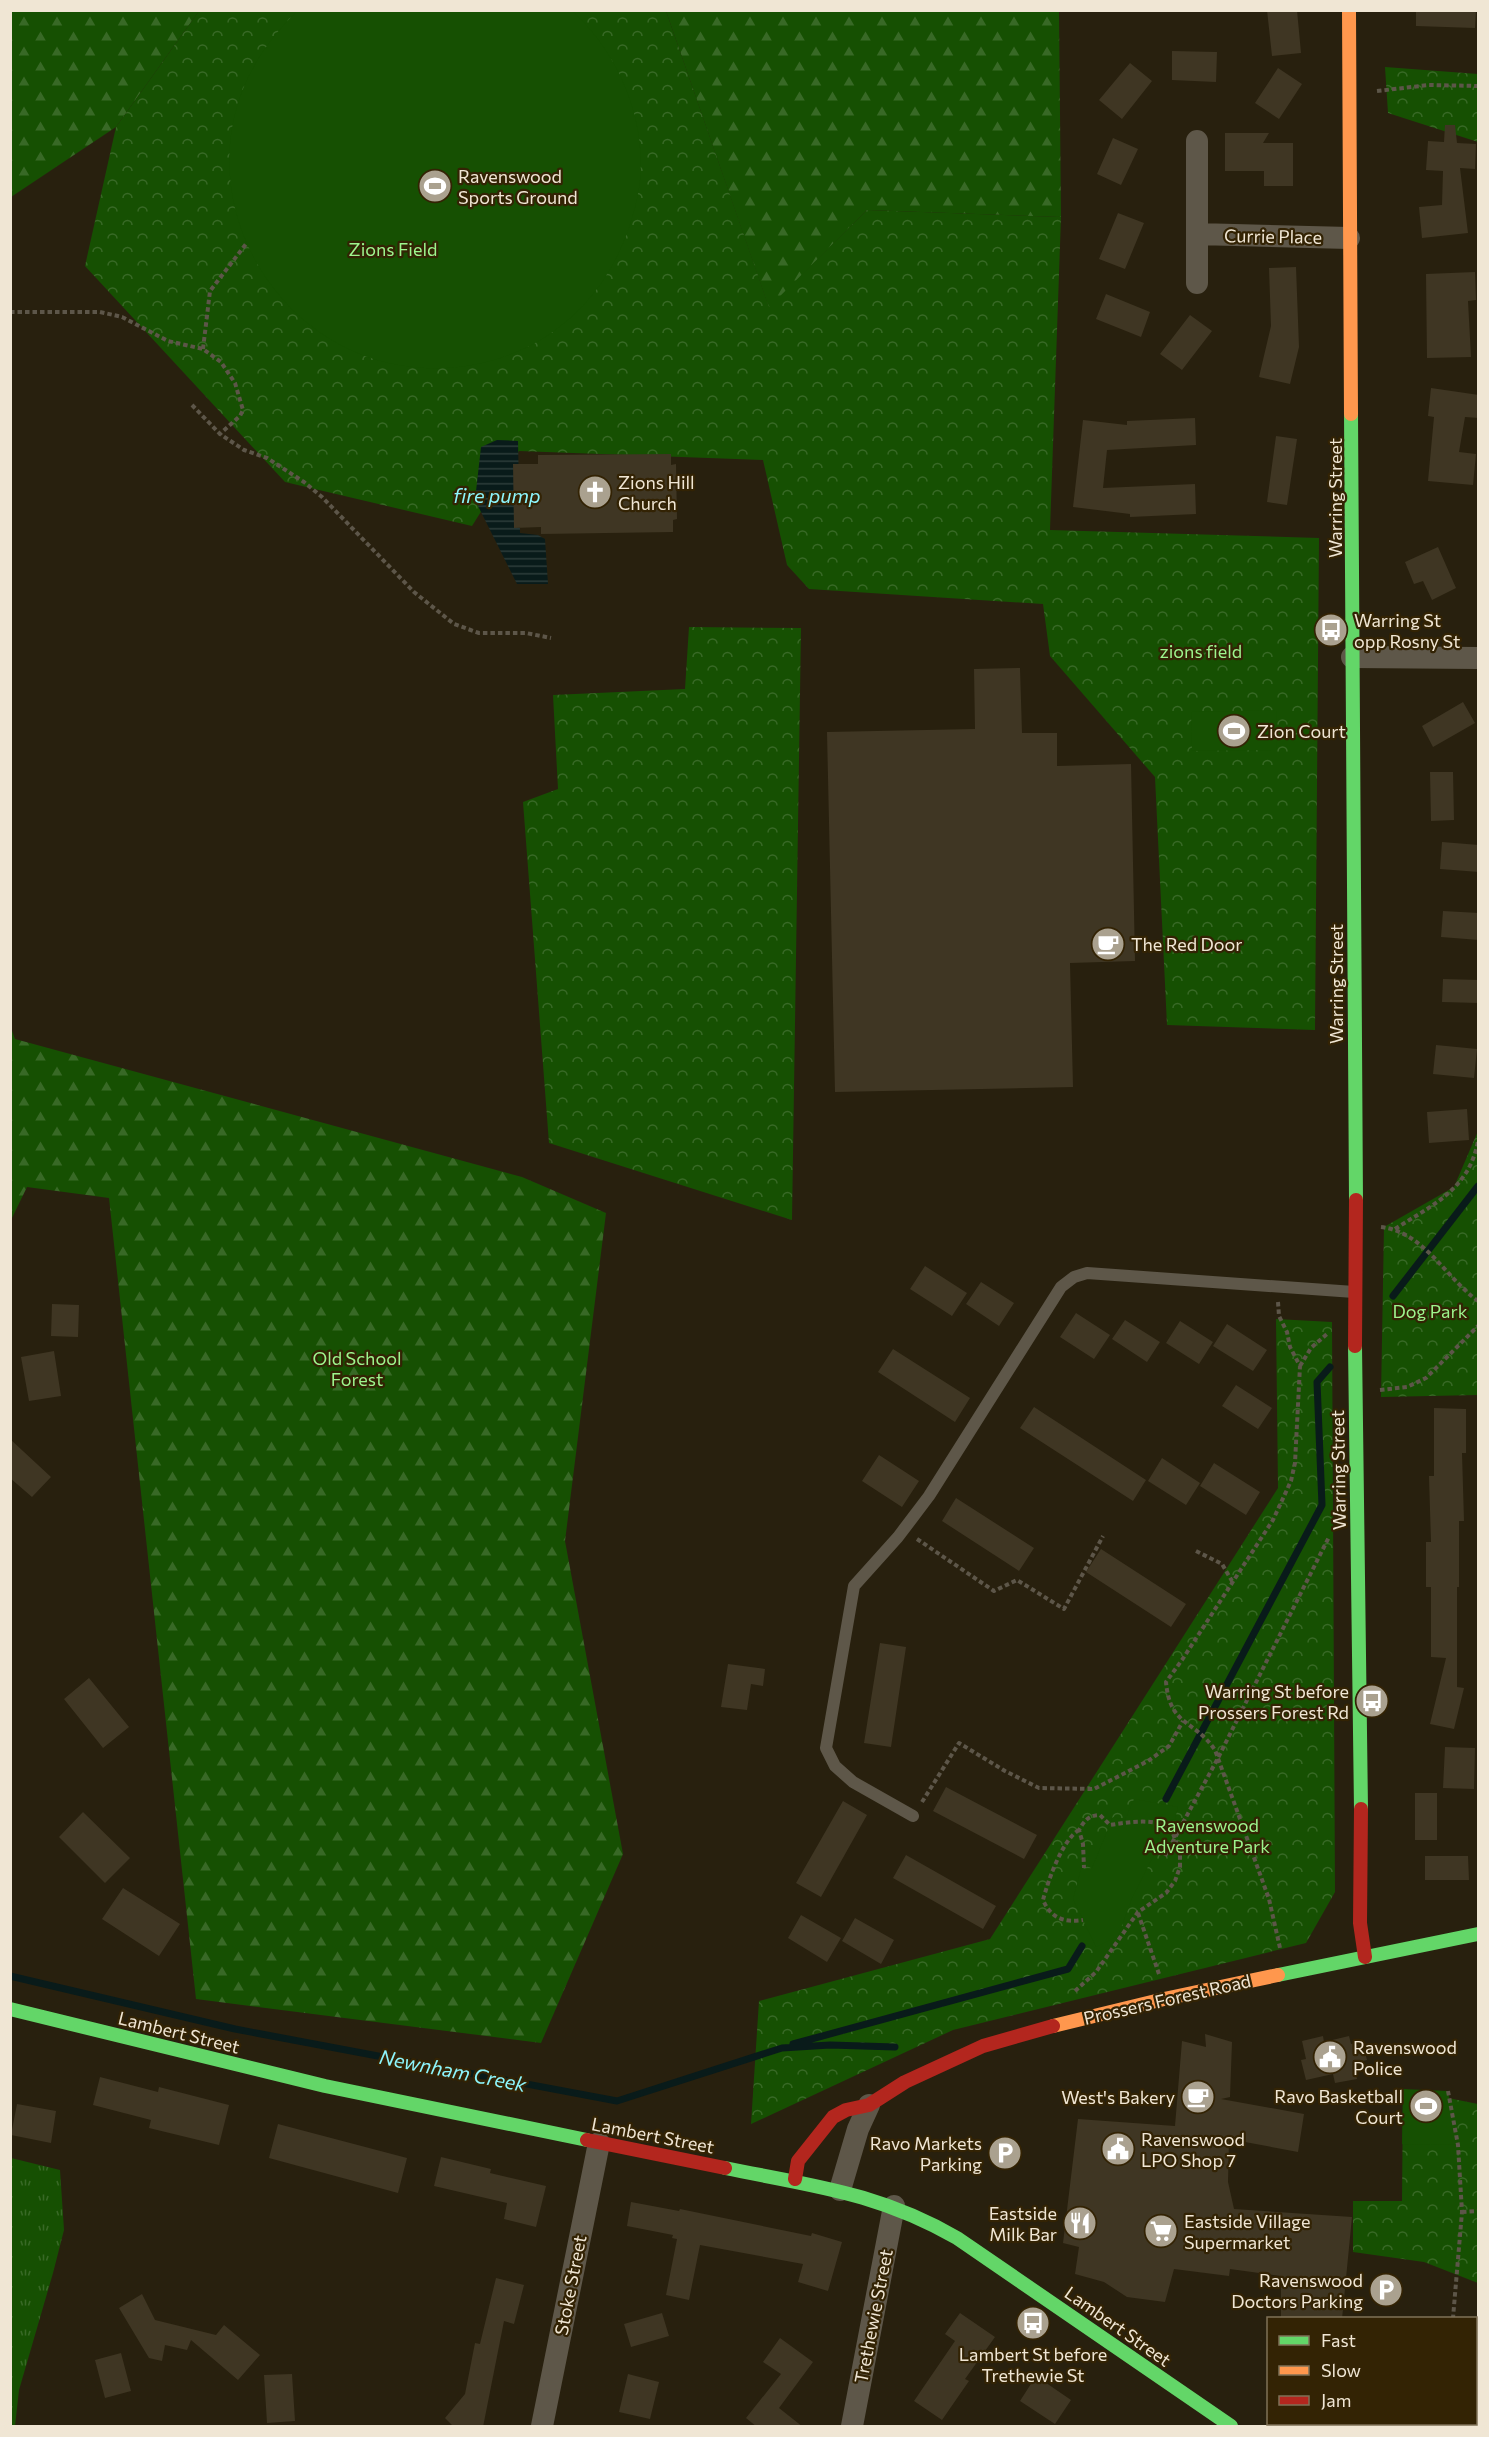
<svg xmlns="http://www.w3.org/2000/svg" width="1489" height="2437" font-family="Commissioner,sans-serif">
<defs>
<pattern id="grass-tufts" width="24" height="20" patternUnits="userSpaceOnUse" patternTransform="scale(1.5)"><rect width="24" height="20" fill="#165002"/><path d="M3 7l-1-3M5 7V3M7 7l1-3M15 17l-1-3M17 17v-4M19 17l1-3" fill="none" stroke="#386926"/></pattern>
<pattern id="forest-firs" width="22" height="20" patternUnits="userSpaceOnUse" patternTransform="scale(1.5)"><rect width="22" height="20" fill="#165002"/><path d="M5 1l3.5 6h-7zM16 11l3.5 6h-7z" fill="#386926"/></pattern>
<pattern id="park-crowns" width="20" height="18" patternUnits="userSpaceOnUse" patternTransform="scale(1.5)"><rect width="20" height="18" fill="#165002"/><path d="M2 6a3 3 0 1 1 6 0M12 15a3 3 0 1 1 6 0" fill="none" stroke="#386926"/></pattern>
<pattern id="water-rules" width="6" height="5" patternUnits="userSpaceOnUse" patternTransform="scale(1.5)"><rect width="6" height="5" fill="#091b1a"/><path d="M0 2.5h6" fill="none" stroke="#2d3c3a"/></pattern>
</defs>
<rect width="100%" height="100%" fill="#28200e"/>
<path fill="url(#grass-tufts)" d="M11,2158L60,2170L64,2230L53,2273L19,2390L15,2426H10Z"/>
<path fill="url(#forest-firs)" d="M11,10H199V11L116,127L11,197Z
M666,11H1059L1061,217L867,210L769,308Z
M11,1028L15,1039L522,1177L606,1213L565,1541L623,1854L541,2043L196,1999L109,1198L27,1187L11,1220Z"/>
<path fill="url(#park-crowns)" d="M199,11H666L769,307L867,210L1061,217L1050,530L1319,538L1315,1030L1167,1025L1155,777L1050,656L1043,604L809,589L787,565L763,460L519,451L472,526L285,482L85,266L116,127Z
M1385,67L1478,74V142L1388,113Z
M689,627L801,628L792,1220L549,1143L523,802L558,789L553,695L685,689Z
M1478,1131V1395L1381,1397L1384,1227L1454,1187Z
M1276,1319L1332,1322L1335,1892L1306,1943L953,2030L751,2124L759,2001L990,1939L1278,1488Z
M1403,2089L1478,2104V2283L1424,2262L1353,2252V2201H1402Z"/>
<path fill="#165002" d="M297,11L571,10C622,55 652,132 637,199C624,257 594,307 542,339C503,362 458,372 413,367C285,354 198,219 240,97C252,63 272,36 297,11Z
M1276,710L1277,750L1192,751L1191,712Z
M1134,1799L1178,1807L1175,1820L1162,1819L1155,1853L1132,1898L1118,1936L1096,1947L1073,1899L1081,1869L1092,1868L1113,1817L1125,1820Z
M1403,2089L1448,2091L1458,2145L1402,2144Z"/>
<path fill="url(#water-rules)" d="M497,440L518,441L520,533L538,535L545,539L548,584H517L475,500L481,447Z"/>
<g fill="none" stroke-linecap="round" stroke-linejoin="round">
<path stroke="#091b1a" stroke-width="7" d="M1393,1296L1478,1186
M1166,1799L1322,1505L1317,1382L1330,1367
M10,1976L235,2029L617,2101L782,2048L830,2045L895,2047
M793,2044L1068,1969L1082,1946"/>
</g>
<path fill="#3f3623" d="M1267,10H1297L1301,53L1272,56Z
M1416,10H1476L1475,28L1416,26Z
M1172,51L1217,52L1216,82L1172,80Z
M1130,63L1152,81L1122,119L1099,100Z
M1278,68L1302,84L1279,119L1255,103Z
M1445,125H1455L1457,143L1476,144L1475,169L1460,168L1468,233L1422,238L1419,207L1442,205L1443,171L1426,170L1428,141L1444,142Z
M1225,133H1269L1263,143H1293V186H1264V171H1225Z
M1113,138L1138,149L1121,185L1097,174Z
M1118,213L1144,223L1125,269L1099,259Z
M1296,267L1299,347L1290,384L1259,377L1271,326L1269,268Z
M1475,272L1476,300L1468,301L1471,357L1427,358L1426,274Z
M1106,294L1150,312L1141,337L1096,319Z
M1190,315L1212,331L1182,370L1160,354Z
M1431,388L1479,395V418L1465,417L1459,452L1476,454L1473,485L1428,481L1434,417L1428,416Z
M1195,418L1196,445L1107,450L1103,488L1195,484L1196,514L1130,517V514L1073,507L1083,420L1127,425V421Z
M1276,436L1297,439L1287,505L1267,502Z
M671,454V465L676,464L677,519L673,520V532L541,534V527L514,528L513,464H538V455Z
M1438,547L1456,588L1432,600L1423,581L1414,584L1405,562Z
M1020,668L1022,733H1057V766L1131,764L1135,961L1070,963L1073,1087L835,1092L827,732L975,729L974,669Z
M1463,702L1475,723L1433,747L1422,726Z
M1430,772H1453L1454,820L1431,821Z
M1442,842L1479,845V872L1440,869Z
M1443,911L1479,913V940L1441,937Z
M1443,979L1479,980V1003L1442,1002Z
M1436,1045L1477,1049L1474,1078L1433,1074Z
M1467,1109L1469,1140L1429,1143L1427,1112Z
M925,1266L967,1293L952,1316L910,1289Z
M981,1282L1014,1303L999,1326L966,1304Z
M52,1304L79,1305L78,1337L51,1336Z
M1076,1313L1110,1335L1094,1359L1060,1337Z
M1125,1320L1160,1342L1147,1362L1112,1339Z
M1180,1321L1213,1342L1199,1364L1166,1343Z
M1227,1324L1267,1350L1253,1371L1213,1346Z
M893,1349L970,1398L955,1422L878,1372Z
M54,1351L61,1396L29,1401L21,1357Z
M1236,1385L1272,1408L1258,1429L1222,1406Z
M1034,1407L1146,1480L1133,1501L1020,1428Z
M1434,1408L1466,1409V1453H1462L1464,1521H1459V1587H1457V1687L1464,1688L1454,1729L1430,1724L1446,1658L1431,1657V1587H1426V1542H1431L1429,1476H1434Z
M10,1439L51,1477L32,1497L10,1478Z
M879,1455L919,1481L902,1507L862,1481Z
M1162,1458L1200,1483L1186,1505L1148,1481Z
M1214,1463L1260,1492L1246,1515L1200,1486Z
M956,1498L1034,1548L1019,1571L942,1521Z
M1101,1549L1186,1604L1171,1627L1086,1572Z
M880,1643L906,1647L891,1747L864,1743Z
M728,1664L765,1669L763,1686L751,1684L747,1710L721,1707Z
M89,1678L129,1727L103,1748L64,1699Z
M1445,1747L1475,1748L1474,1789L1443,1788Z
M946,1787L1037,1835L1024,1859L933,1811Z
M1415,1793H1437V1840H1415Z
M843,1801L867,1815L821,1897L796,1883Z
M83,1812L130,1858L105,1883L59,1837Z
M906,1855L996,1906L983,1929L893,1878Z
M1425,1856H1468L1469,1880H1425Z
M123,1888L180,1924L159,1956L102,1919Z
M801,1915L841,1938L827,1962L788,1938Z
M855,1918L894,1940L881,1964L842,1941Z
M1205,2034L1232,2042L1230,2097L1221,2099L1304,2114L1298,2152L1229,2139L1228,2182L1234,2209L1352,2217L1342,2319H1281V2276L1230,2269L1229,2276L1174,2269L1165,2302L1127,2297L1104,2282L1075,2274L1079,2247L1063,2243L1078,2119L1175,2126L1182,2041L1206,2047Z
M1323,2036L1324,2042L1349,2036L1351,2044L1362,2041L1367,2060L1354,2063L1357,2079L1335,2083L1333,2074L1306,2080L1301,2060L1306,2059L1302,2041Z
M100,2077L158,2092L159,2087L229,2105L219,2145L149,2128L151,2120L93,2105Z
M17,2104L56,2111L51,2143L11,2135Z
M278,2124L407,2158L398,2193L269,2158Z
M441,2157L491,2169L490,2173L546,2186L536,2227L504,2219L507,2203L434,2186Z
M631,2202L679,2211L680,2209L811,2236L812,2233L842,2242L828,2291L798,2282L803,2264L700,2245L689,2300L666,2295L677,2239L672,2238L673,2235L627,2226Z
M496,2278L524,2285L514,2324L504,2321L483,2427H454L445,2418L465,2394L475,2343L480,2344Z
M142,2294L155,2320L216,2335L224,2325L260,2355L238,2380L191,2340L187,2350L165,2345L162,2361L149,2358L119,2308Z
M662,2313L669,2336L631,2347L624,2324Z
M960,2313L995,2337L965,2379L969,2381L942,2420L914,2401L955,2341L945,2334Z
M780,2338L813,2362L779,2408L803,2427H757L746,2418L781,2374L763,2362Z
M121,2353L131,2391L105,2398L95,2360Z
M292,2374L295,2421L267,2423L264,2375Z
M628,2374L659,2382L650,2419L619,2412Z
M1036,2376L1071,2400L1055,2424L1020,2401Z"/>
<g fill="none" stroke-linecap="round" stroke-linejoin="round">
<path stroke="#5d5649" stroke-width="4" stroke-dasharray="4.5 3" stroke-linecap="butt" d="M1377,91L1429,85L1478,86
M10,312H100L122,317L168,341L203,349L221,362L235,383L243,410L240,416L220,434
M203,349L210,291L246,244
M192,405L220,434L244,450L267,458L304,482L322,497L414,592L454,624L479,633H526L551,638
M1381,1227C1424,1232 1446,1278 1478,1301
M1395,1229C1432,1205 1469,1190 1478,1141
M1278,1302L1279,1316L1287,1332L1290,1347L1300,1366L1295,1463L1291,1481L1273,1520L1182,1660L1166,1682C1170,1727 1194,1719 1215,1750L1269,1899L1280,1948
M1300,1366L1311,1348L1328,1333
M1380,1390L1407,1387L1426,1378L1478,1326
M917,1539L994,1591L1017,1580L1064,1609L1103,1536
M1196,1551L1222,1564L1232,1581
M922,1802L959,1743L1005,1771L1039,1788L1094,1789L1148,1761L1169,1746L1183,1721
M1079,1830C1062,1840 1048,1881 1043,1900C1051,1918 1064,1923 1083,1920
M1165,1856L1218,1758L1329,1537
M1138,1913L1159,1974
M1075,1991L1096,1972L1138,1912L1166,1893L1175,1881L1180,1867V1853L1171,1828C1153,1818 1129,1822 1110,1825L1100,1815C1089,1815 1084,1821 1079,1830L1083,1844L1084,1868
M1448,2091L1458,2145L1462,2212L1453,2318
M1462,2212L1478,2211"/>
<path stroke="#5e5749" stroke-width="12" d="M913,1816L853,1782L835,1766L826,1748L854,1586L898,1537L929,1496L1061,1287L1074,1277L1087,1273L1354,1292
M1428,2426V2424"/>
<path stroke="#5e5749" stroke-width="22" d="M1197,141V283
M1197,234L1349,238
M1352,657L1478,658
M840,2190L858,2129L869,2105
M542,2426L599,2143
M852,2426L894,2206"/>
<path stroke="#63d668" stroke-width="14" d="M1351,414L1356,1200
M1355,1346L1361,1809
M1278,1975L1478,1934
M10,2009L325,2086L587,2140
M725,2168C812,2186 877,2192 957,2238L1231,2426"/>
<path stroke="#ff974d" stroke-width="14" d="M1349,10L1351,414
M1053,2026L1164,1999L1278,1975"/>
<path stroke="#b3261e" stroke-width="14" d="M1355,1346L1356,1200
M1361,1809L1360,1923L1365,1957
M587,2140L725,2168
M795,2179L798,2161L833,2117L846,2110L869,2105L905,2082L983,2046L1053,2026"/>
</g>
<defs>
<g id="stadium-disc" transform="scale(1.725)"><circle r="9.5" fill="#aaa18f" stroke="#332304"/><path d="M0-5a6.5 5 0 1 0 0 10a6.5 5 0 1 0 0-10ZM-3.5-1.8h7v3.6h-7Z" fill="#fff"/></g>
<g id="church-disc" transform="scale(1.725)"><circle r="9.5" fill="#aaa18f" stroke="#332304"/><path d="M-1.2-6h2.4v3.5h3.3v2.4h-3.3V6h-2.4V-.1h-3.3v-2.4h3.3Z" fill="#fff"/></g>
<g id="bus-disc" transform="scale(1.725)"><circle r="9.5" fill="#aaa18f" stroke="#332304"/><path d="M-5-6H5V4H4V6H2V4H-2V6H-4V4H-5ZM-3.5-4V0h7V-4ZM-3.5 1.2v1.5H-2V1.2ZM2 1.2v1.5H3.5V1.2Z" fill="#fff"/></g>
<g id="cafe-disc" transform="scale(1.725)"><circle r="9.5" fill="#aaa18f" stroke="#332304"/><path d="M-5.5-4.5H6V0H3Q3 3.5 0 3.5H-2.5Q-5.5 3.5-5.5 0ZM3-3.2v2h1.7v-2ZM-6 4.5H4V6H-6Z" fill="#fff"/></g>
<g id="civic-disc" transform="scale(1.725)"><circle r="9.5" fill="#aaa18f" stroke="#332304"/><path d="M-.6-6.5H3V-4.5H.6V-3L4-1V1h2V6H-6V1h2V-1L-.6-3ZM-1.2 2.5V6h2.4V2.5Z" fill="#fff"/></g>
<g id="parking-disc" transform="scale(1.725)"><circle r="9.5" fill="#aaa18f" stroke="#332304"/><path d="M-3.5-5.5H1a3.5 3.5 0 0 1 0 7H-1V5.5H-3.5ZM-1-3.4V-.6H.8a1.4 1.4 0 0 0 0-2.8Z" fill="#fff"/></g>
<g id="restaurant-disc" transform="scale(1.725)"><circle r="9.5" fill="#aaa18f" stroke="#332304"/><path d="M-5-6h1v4h1v-4h1v4h1v-4h1v5L-1.5 .5V6h-2V.5L-5-1ZM5-6V6H3V1.5H1.5Q1.5-4 5-6Z" fill="#fff"/></g>
<g id="supermarket-disc" transform="scale(1.725)"><circle r="9.5" fill="#aaa18f" stroke="#332304"/><path d="M-6-5.5h2.5l.6 2H6L4.5 2H-2.5L-4.4-4H-6ZM-1.5 3.2a1.3 1.3 0 1 0 .1 0ZM3 3.2a1.3 1.3 0 1 0 .1 0Z" fill="#fff"/></g>
</defs>
<g fill-rule="evenodd">
<use href="#stadium-disc" x="435" y="186"/>
<use href="#church-disc" x="595" y="492"/>
<use href="#bus-disc" x="1331" y="630"/>
<use href="#stadium-disc" x="1234" y="731"/>
<use href="#cafe-disc" x="1108" y="944"/>
<use href="#bus-disc" x="1372" y="1701"/>
<use href="#civic-disc" x="1330" y="2057"/>
<use href="#cafe-disc" x="1198" y="2097"/>
<use href="#stadium-disc" x="1426" y="2106"/>
<use href="#civic-disc" x="1118" y="2149"/>
<use href="#parking-disc" x="1005" y="2153"/>
<use href="#restaurant-disc" x="1080" y="2223"/>
<use href="#supermarket-disc" x="1161" y="2231"/>
<use href="#parking-disc" x="1386" y="2290"/>
<use href="#bus-disc" x="1033" y="2323"/>
</g>
<g text-anchor="middle" dominant-baseline="central" stroke-width="4.5" stroke-linejoin="round" paint-order="stroke">
<g font-size="18" fill="#f0e6d4" stroke="#332304" text-anchor="start">
<text x="458" y="176">Ravenswood<tspan x="458" dy="21">Sports Ground</tspan></text>
<text x="618" y="482">Zions Hill<tspan x="618" dy="21">Church</tspan></text>
<text x="1354" y="620">Warring St<tspan x="1354" dy="21">opp Rosny St</tspan></text>
<text x="1257" y="731">Zion Court</text>
<text x="1131" y="944">The Red Door</text>
<text x="1349" y="1691" text-anchor="end">Warring St before<tspan x="1349" dy="21">Prossers Forest Rd</tspan></text>
<text x="1353" y="2047">Ravenswood<tspan x="1353" dy="21">Police</tspan></text>
<text x="1403" y="2096" text-anchor="end">Ravo Basketball<tspan x="1403" dy="21">Court</tspan></text>
<text x="1175" y="2097" text-anchor="end">West's Bakery</text>
<text x="1141" y="2139">Ravenswood<tspan x="1141" dy="21">LPO Shop 7</tspan></text>
<text x="982" y="2143" text-anchor="end">Ravo Markets<tspan x="982" dy="21">Parking</tspan></text>
<text x="1057" y="2213" text-anchor="end">Eastside<tspan x="1057" dy="21">Milk Bar</tspan></text>
<text x="1184" y="2221">Eastside Village<tspan x="1184" dy="21">Supermarket</tspan></text>
<text x="1363" y="2280" text-anchor="end">Ravenswood<tspan x="1363" dy="21">Doctors Parking</tspan></text>
<text x="1033" y="2354" text-anchor="middle">Lambert St before<tspan x="1033" dy="21">Trethewie St</tspan></text>
</g>
<g font-size="18" fill="#f0e6d4" stroke="#332304">
<text transform="translate(1273 236) rotate(1)">Currie Place</text>
<text transform="translate(1335 498) rotate(-90)">Warring Street</text>
<text transform="translate(1336 984) rotate(-90)">Warring Street</text>
<text transform="translate(1338 1470) rotate(-91)">Warring Street</text>
<text transform="translate(1167 1999) rotate(-13)">Prossers Forest Road</text>
<text transform="translate(179 2032) rotate(14)">Lambert Street</text>
<text transform="translate(653 2135) rotate(11)">Lambert Street</text>
<text transform="translate(570 2285) rotate(-79)">Stoke Street</text>
<text transform="translate(873 2316) rotate(-79)">Trethewie Street</text>
<text transform="translate(1118 2326) rotate(35)">Lambert Street</text>
</g>
<g font-size="18" fill="#9df58d" stroke="#332304">
<text x="393" y="249">Zions Field</text>
<text x="1201" y="651">zions field</text>
<text x="1430" y="1311">Dog Park</text>
<text x="357" y="1358">Old School<tspan x="357" dy="21">Forest</tspan></text>
<text x="1207" y="1825">Ravenswood<tspan x="1207" dy="21">Adventure Park</tspan></text>
</g>
<g font-size="20" font-style="italic" fill="#8df5fc" stroke="#332304">
<text x="497" y="495">fire pump</text>
<text transform="translate(453 2070) rotate(11)">Newnham Creek</text>
</g>
</g>
<rect width="1489" height="2437" fill="none" stroke="#f0e6d4" stroke-width="24"/>
<rect x="1267" y="2317" width="210" height="108" fill="#332304" stroke="#7f7157" stroke-width="1.5"/>
<rect x="1279" y="2336" width="30" height="9" fill="#63d668" stroke="#7f7157" stroke-width="1.5"/>
<text x="1321" y="2347" font-size="18" fill="#f0e6d4">Fast</text>
<rect x="1279" y="2366" width="30" height="9" fill="#ff974d" stroke="#7f7157" stroke-width="1.5"/>
<text x="1321" y="2377" font-size="18" fill="#f0e6d4">Slow</text>
<rect x="1279" y="2396" width="30" height="9" fill="#b3261e" stroke="#7f7157" stroke-width="1.5"/>
<text x="1321" y="2407" font-size="18" fill="#f0e6d4">Jam</text>
</svg>
